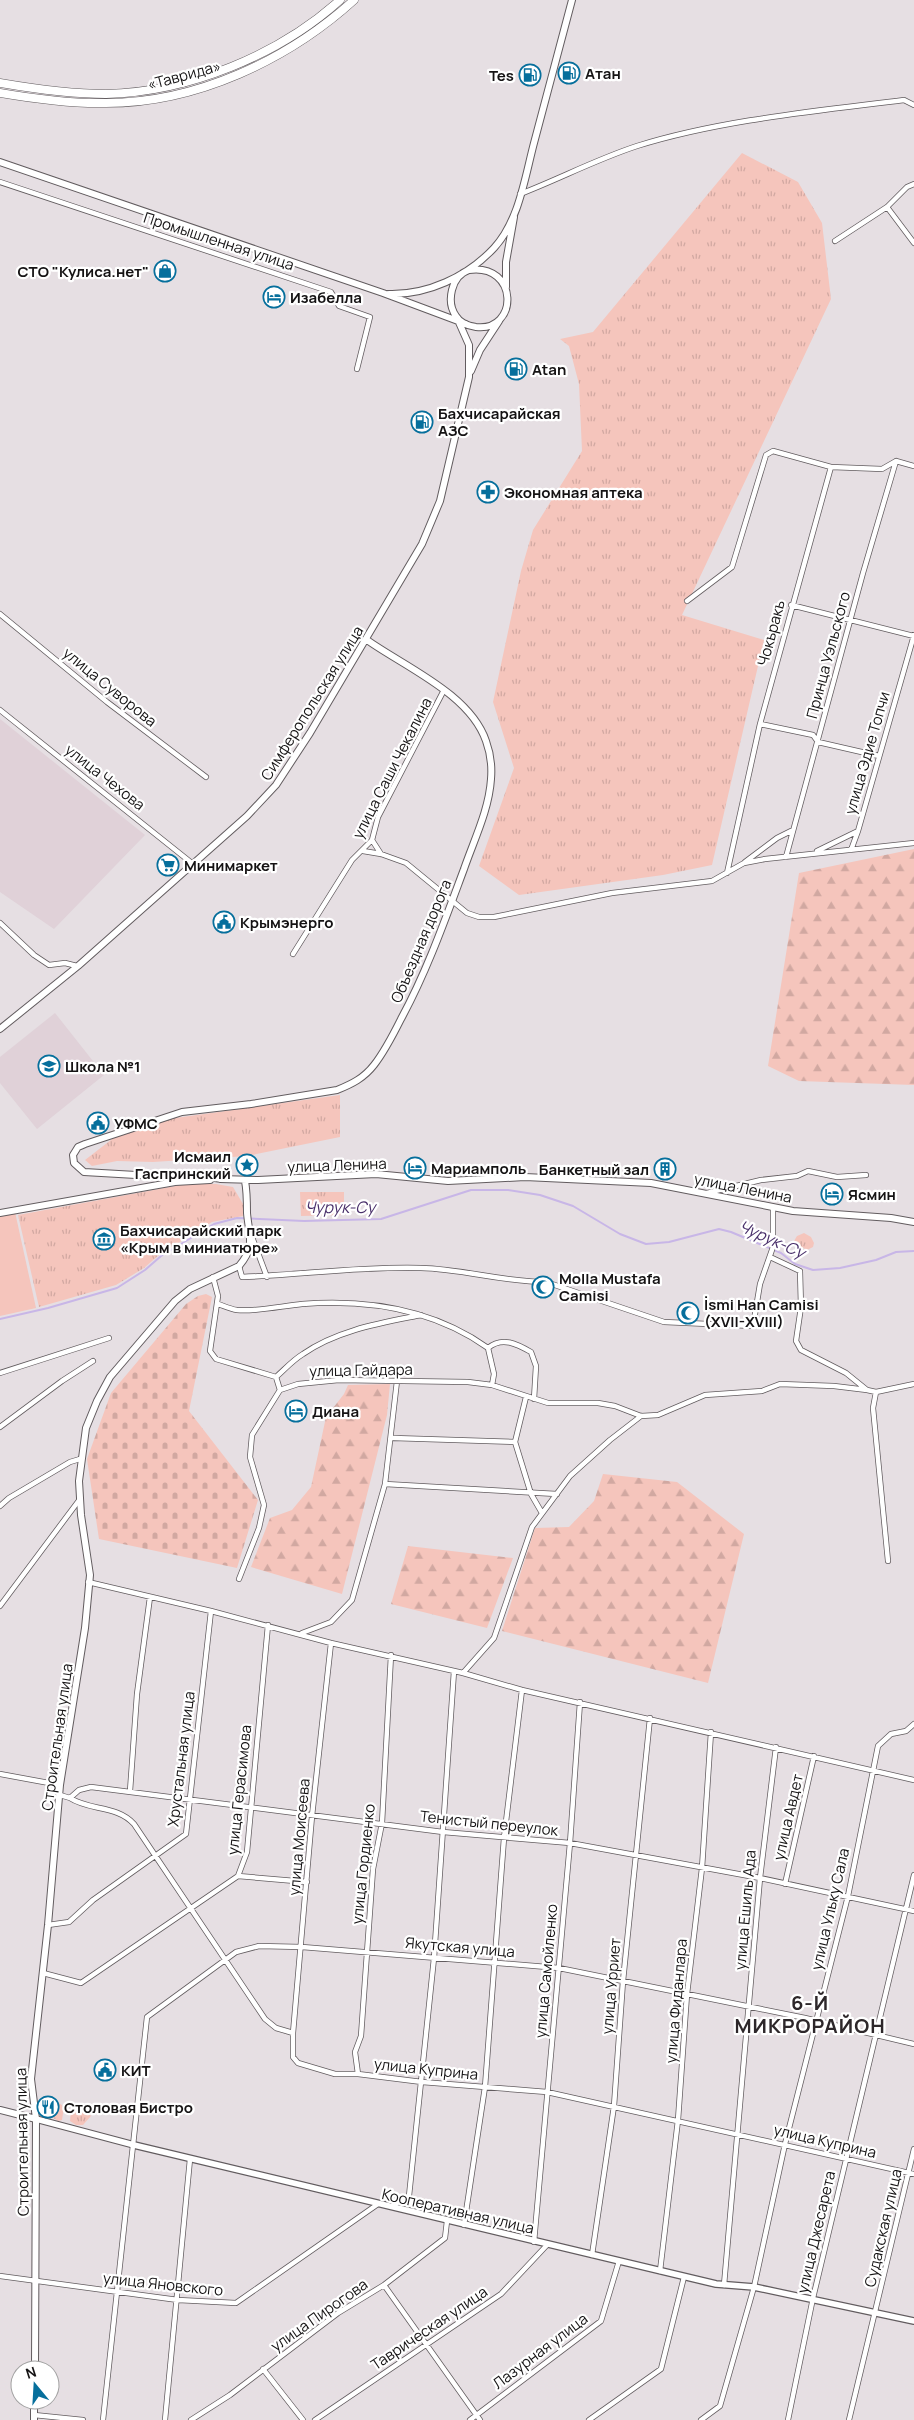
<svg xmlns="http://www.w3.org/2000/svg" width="914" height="2420" font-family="Manrope,sans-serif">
<defs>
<pattern id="grass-tufts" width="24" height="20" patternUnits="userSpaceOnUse" patternTransform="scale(1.25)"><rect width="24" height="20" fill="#f5c5bc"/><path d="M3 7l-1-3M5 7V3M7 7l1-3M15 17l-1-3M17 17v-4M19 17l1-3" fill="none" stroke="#d1a8a1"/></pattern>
<pattern id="forest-firs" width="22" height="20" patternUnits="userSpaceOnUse" patternTransform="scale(1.25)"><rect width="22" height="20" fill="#f5c5bc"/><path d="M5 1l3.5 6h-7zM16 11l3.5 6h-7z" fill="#d1a8a1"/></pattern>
<pattern id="cemetery-stones" width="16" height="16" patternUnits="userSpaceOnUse" patternTransform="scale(1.25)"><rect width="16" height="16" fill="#f5c5bc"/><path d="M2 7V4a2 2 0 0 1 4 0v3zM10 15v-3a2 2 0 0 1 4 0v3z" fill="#d1a8a1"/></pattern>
</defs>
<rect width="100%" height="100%" fill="#e6dfe3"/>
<path fill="#e0d1d8" d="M0,719L145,835L54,929L0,892Z
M55,1013L104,1075L37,1129L0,1083V1057Z"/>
<path fill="url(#grass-tufts)" d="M742,153L798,182L822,223L831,299L682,615L764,640L712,865L663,875L519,895L479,866L514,768L493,702L521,571L533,530L582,451L579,384L569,346L560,339L593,332Z
M340,1095V1137L247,1156L153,1162L117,1161L92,1166L85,1160L116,1136L168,1119Z
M186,1184H216L233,1187L243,1204V1216L212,1222L159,1255L144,1268L116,1285L39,1307L18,1215Z
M300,1192H344V1215L301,1216Z
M804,1233L811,1237L814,1243L813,1247L807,1250L796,1244L794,1241L797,1236Z
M45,2100L57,2101L64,2107L62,2120L58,2121L42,2111V2102Z
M77,2110L87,2111L91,2116L83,2125H76L70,2121L71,2111Z"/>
<path fill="url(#forest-firs)" d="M914,849V1085L799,1081L768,1066L799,873Z
M390,1384L387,1415L342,1594L251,1567L270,1518L292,1510L311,1487L326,1417L344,1394L348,1385Z
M603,1474L677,1482L744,1534L708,1683L502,1631L535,1528L569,1527L594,1501Z
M408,1546L513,1558L487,1628L391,1604Z"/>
<path fill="url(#cemetery-stones)" d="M206,1294L212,1297L189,1411L258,1500L237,1568L99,1539L87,1459L111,1393L186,1304L198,1296Z"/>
<path fill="#f5c5bc" d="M15,1212L36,1308L0,1316V1215Z"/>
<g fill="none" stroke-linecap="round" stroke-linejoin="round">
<path stroke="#c8b6e7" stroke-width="2" d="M0,1319L48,1308L117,1288L145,1270L161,1256L214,1224L237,1218L304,1221L381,1219L471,1190H508L540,1195L573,1206L620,1234L646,1244L669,1242L719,1229L731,1232L781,1253L795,1264L813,1270L840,1268L876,1260L896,1252L914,1251"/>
<g stroke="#625c5f" stroke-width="6">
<path id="minor" d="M0,182L331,292L339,306L370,317L357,369
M520,194C559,179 597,159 637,146C720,120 817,111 904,100L914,105
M887,207L914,243
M835,241L887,207L907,187L914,184
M896,461L914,466
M687,601L732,567L766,455L773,451L831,467
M791,605L914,636
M0,614L107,702L206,777
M0,710L193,864
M760,724L813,735L818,742L879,756
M372,840L381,854
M851,850L858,831
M363,851L381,854L406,863L467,913L479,917H494L612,893L712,881L744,863L765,859L914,843
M817,851L858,831L914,635
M786,857L863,573L896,461
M745,862L777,838L793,830
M727,873L760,724L831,467L882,469L896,461
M0,923L34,955L49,965L65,963L77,966
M293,954L352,860L372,840L378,817L444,690
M707,1193L761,1180L797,1176L808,1171L837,1177L866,1175
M252,1237L267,1277
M770,1257L800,1271L801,1307L796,1341L801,1350L846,1373L867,1390L876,1392L914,1384
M239,1266L242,1277C301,1275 362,1266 421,1268C463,1269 504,1282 546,1282L664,1322L753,1326L760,1284L773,1247V1208
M213,1277L218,1296L210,1351L216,1359L276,1377L280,1390
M218,1304C224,1306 230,1309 237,1310C255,1312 282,1306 302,1304C368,1299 433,1309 488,1348
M0,1373L109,1338
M276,1377C285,1369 293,1360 303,1354C337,1330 381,1323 421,1315
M492,1385L494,1374L488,1348C502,1336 517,1344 531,1352L536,1366L534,1399
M876,1392L873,1408L888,1561
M526,1397L515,1442L531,1494L542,1513
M0,1427L62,1381L93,1361
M393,1438L515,1442
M385,1484L557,1494
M0,1506L9,1498L70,1462L80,1459
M239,1579L259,1528L264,1505L250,1457L252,1435L280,1390L298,1384L339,1380L468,1382L492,1385L548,1403H598L615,1406L641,1416L658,1415L705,1395L762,1391L780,1384L834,1386L867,1390
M88,1582L211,1611L331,1643L463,1673L522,1690L914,1780
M0,1606L80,1499
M302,1633L331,1622L352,1600L385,1484L397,1381
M463,1673L494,1638L532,1527L570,1476L610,1440L641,1416
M0,1774L60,1785
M130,1791L137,1694L150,1597
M60,1795L70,1798L79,1790L91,1787L443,1832L570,1843L760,1878L914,1911
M70,1798C90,1811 117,1805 134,1824L265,2019L276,2028L293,2033V2057L298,2063L335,2074H358L422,2082L547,2092L914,2174
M238,1876L307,1882
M785,1884L814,1756
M48,1925L69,1922L93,1900L186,1834L211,1611
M43,1973L81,1983L238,1876L247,1852L268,1625
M293,2033L312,1816L331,1643
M358,2074L355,2052L361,2036L373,1869L382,1823L391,1655
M392,2206L409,2196L434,1958L454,1671
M464,2225L485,2087L504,1838L522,1690
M534,2242L570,1843L580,1702
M592,2255L614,2106L623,1981L650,1718
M660,2271L678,2120L687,1994L702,1868L711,1732
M0,2276L178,2300L236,2303L378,2204
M384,2285L480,2420
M724,2285L760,1878L776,1747
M263,2369L303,2420
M34,2415L83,2420
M103,2420L147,2017L236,1952L259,1946L302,1947L559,1968L805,2018L914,2044
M165,2420L190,2159
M191,2420L230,2395L338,2313L384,2285L445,2238L447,2221
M315,2420L501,2294L547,2245
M470,2420L601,2321L619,2261
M589,2420L661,2369L684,2277
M701,2420L720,2406L754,2287L785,2144L848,1896L878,1746L891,1734L906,1731L914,1724
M788,2420L813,2298L914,1875
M849,2420L914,2149"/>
</g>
<g stroke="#625c5f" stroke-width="8">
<path id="tertiary" d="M36,2119L134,2145L716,2284L754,2287L914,2321"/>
</g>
<g stroke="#625c5f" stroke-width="8">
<path id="secondary" d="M0,162L383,293L466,324
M469,270C519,263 519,332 476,327C469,326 460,323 456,316C446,302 451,276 469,270Z
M506,287V262L514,217
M389,294C427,295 467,277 494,248C519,221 525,177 534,143C547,95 559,48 572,0
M471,371L480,350L499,321
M0,1029L78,966L247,816L276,785L310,733L422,544L440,501L469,377V345L457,318
M220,1179L258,1180L376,1174L448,1181L525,1177L651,1183L793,1211L891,1218L914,1222
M222,1179L200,1176L136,1175L84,1172L74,1163L73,1155L78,1147L85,1144L182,1112L251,1104L337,1090C352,1084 364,1078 374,1065C385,1051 393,1035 401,1019C427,971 445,920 464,869C474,840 489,810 491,779C492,767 490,752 486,741C470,694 405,667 367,640
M0,1213L175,1182L210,1180
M0,2110L36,2119
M35,2370L36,2119L31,2079L48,1925L60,1785L85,1628L90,1575L81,1515L79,1481L86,1428L97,1401L110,1377L175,1301L190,1289L239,1266C256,1246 249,1236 247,1213C247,1202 247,1191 245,1181
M34,2420V2400"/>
</g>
<g stroke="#625c5f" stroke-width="9">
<path id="trunk" d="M0,83C35,89 71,94 106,94C189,92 279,55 340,0
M0,93C35,99 70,104 106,103C196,103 288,60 354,0"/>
</g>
<use href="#minor" stroke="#fff" stroke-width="4.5"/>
<use href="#tertiary" stroke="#fff" stroke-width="5.5"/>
<use href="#secondary" stroke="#fff" stroke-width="6"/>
<use href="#trunk" stroke="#fff" stroke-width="8"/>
</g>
<defs>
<g id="fuel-ring" transform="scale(1.125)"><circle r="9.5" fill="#fff" stroke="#066f9c" stroke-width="1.5"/><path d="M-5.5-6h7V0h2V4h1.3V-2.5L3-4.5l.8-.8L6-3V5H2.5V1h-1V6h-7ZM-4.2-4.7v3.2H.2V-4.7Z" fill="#066f9c"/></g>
<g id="shop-ring" transform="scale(1.125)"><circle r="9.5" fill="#fff" stroke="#066f9c" stroke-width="1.5"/><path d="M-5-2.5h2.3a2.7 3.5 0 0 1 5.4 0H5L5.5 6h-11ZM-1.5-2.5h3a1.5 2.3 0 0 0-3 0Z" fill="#066f9c"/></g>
<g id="hotel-ring" transform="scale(1.125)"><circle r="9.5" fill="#fff" stroke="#066f9c" stroke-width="1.5"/><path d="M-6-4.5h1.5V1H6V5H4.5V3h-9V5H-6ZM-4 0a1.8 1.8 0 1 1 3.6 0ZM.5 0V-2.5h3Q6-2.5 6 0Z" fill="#066f9c"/></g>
<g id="pharmacy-ring" transform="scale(1.125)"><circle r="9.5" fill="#fff" stroke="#066f9c" stroke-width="1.5"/><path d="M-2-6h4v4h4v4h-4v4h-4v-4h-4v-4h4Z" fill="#066f9c"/></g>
<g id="supermarket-ring" transform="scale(1.125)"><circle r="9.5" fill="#fff" stroke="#066f9c" stroke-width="1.5"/><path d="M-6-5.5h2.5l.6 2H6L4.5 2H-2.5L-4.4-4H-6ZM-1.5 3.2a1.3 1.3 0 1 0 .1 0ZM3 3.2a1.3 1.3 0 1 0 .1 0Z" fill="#066f9c"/></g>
<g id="civic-ring" transform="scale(1.125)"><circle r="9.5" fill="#fff" stroke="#066f9c" stroke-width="1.5"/><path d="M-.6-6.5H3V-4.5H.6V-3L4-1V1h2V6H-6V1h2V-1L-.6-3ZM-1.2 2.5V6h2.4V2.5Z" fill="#066f9c"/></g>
<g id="school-ring" transform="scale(1.125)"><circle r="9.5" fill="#fff" stroke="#066f9c" stroke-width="1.5"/><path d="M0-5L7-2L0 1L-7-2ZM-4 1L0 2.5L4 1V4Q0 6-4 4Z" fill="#066f9c"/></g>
<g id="sight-ring" transform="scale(1.125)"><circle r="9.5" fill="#fff" stroke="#066f9c" stroke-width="1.5"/><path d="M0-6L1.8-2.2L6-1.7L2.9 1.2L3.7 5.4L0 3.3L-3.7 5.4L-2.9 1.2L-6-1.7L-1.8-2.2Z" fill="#066f9c"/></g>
<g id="building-ring" transform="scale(1.125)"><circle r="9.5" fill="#fff" stroke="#066f9c" stroke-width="1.5"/><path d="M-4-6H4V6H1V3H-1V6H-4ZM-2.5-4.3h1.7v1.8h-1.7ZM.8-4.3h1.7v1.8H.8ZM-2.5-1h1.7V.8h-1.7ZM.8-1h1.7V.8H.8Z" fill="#066f9c"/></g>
<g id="museum-ring" transform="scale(1.125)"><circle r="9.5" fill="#fff" stroke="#066f9c" stroke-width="1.5"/><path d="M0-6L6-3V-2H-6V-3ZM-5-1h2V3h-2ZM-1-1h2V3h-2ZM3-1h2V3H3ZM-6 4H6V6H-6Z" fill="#066f9c"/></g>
<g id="mosque-ring" transform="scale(1.125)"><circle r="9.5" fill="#fff" stroke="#066f9c" stroke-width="1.5"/><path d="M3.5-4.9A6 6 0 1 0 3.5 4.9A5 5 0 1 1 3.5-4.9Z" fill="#066f9c"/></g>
<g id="restaurant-ring" transform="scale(1.125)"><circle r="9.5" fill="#fff" stroke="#066f9c" stroke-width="1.5"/><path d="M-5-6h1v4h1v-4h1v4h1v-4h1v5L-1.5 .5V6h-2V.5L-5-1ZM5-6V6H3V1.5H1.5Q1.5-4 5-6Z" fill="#066f9c"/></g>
</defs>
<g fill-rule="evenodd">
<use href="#fuel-ring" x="569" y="73"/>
<use href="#fuel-ring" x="530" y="75"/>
<use href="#shop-ring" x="165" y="271"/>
<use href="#hotel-ring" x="274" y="297"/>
<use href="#fuel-ring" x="516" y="369"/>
<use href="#fuel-ring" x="422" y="422"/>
<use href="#pharmacy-ring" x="488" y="492"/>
<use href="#supermarket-ring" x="168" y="865"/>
<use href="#civic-ring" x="224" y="922"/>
<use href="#school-ring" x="49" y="1066"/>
<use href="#civic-ring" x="98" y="1123"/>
<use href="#sight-ring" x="247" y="1165"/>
<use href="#hotel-ring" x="415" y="1168"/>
<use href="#building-ring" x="665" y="1169"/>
<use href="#hotel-ring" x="832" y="1194"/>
<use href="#museum-ring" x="104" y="1239"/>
<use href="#mosque-ring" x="543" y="1287"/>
<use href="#mosque-ring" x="688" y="1313"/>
<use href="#hotel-ring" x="296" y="1411"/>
<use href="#civic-ring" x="105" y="2070"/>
<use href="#restaurant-ring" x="48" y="2107"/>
</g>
<g text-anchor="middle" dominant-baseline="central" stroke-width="4.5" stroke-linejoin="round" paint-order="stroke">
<g font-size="15" font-weight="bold" fill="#151314" stroke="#fff" text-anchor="start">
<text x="585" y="73">Атан</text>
<text x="514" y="75" text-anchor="end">Tes</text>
<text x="149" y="271" text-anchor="end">СТО "Кулиса.нет"</text>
<text x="290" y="297">Изабелла</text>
<text x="532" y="369">Atan</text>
<text x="438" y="413">Бахчисарайская<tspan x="438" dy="17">АЗС</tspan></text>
<text x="504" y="492">Экономная аптека</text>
<text x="184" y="865">Минимаркет</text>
<text x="240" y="922">Крымэнерго</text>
<text x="65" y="1066">Школа №1</text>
<text x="114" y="1123">УФМС</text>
<text x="231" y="1156" text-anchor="end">Исмаил<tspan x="231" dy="17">Гаспринский</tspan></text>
<text x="431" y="1168">Мариамполь</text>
<text x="649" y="1169" text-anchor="end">Банкетный зал</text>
<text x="848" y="1194">Ясмин</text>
<text x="120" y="1230">Бахчисарайский парк<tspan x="120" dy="17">«Крым в миниатюре»</tspan></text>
<text x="559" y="1278">Molla Mustafa<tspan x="559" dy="17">Camisi</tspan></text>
<text x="704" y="1304">İsmi Han Camisi<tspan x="704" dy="17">(XVII-XVIII)</tspan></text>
<text x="312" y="1411">Диана</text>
<text x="121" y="2070">КИТ</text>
<text x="64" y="2107">Столовая Бистро</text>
</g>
<g font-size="15" fill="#151314" stroke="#fff">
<text transform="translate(184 75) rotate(-15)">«Таврида»</text>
<text transform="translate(219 241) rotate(18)">Промышленная улица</text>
<text transform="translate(771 633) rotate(-75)">Чокъракъ</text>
<text transform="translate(828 655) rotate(-75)">Принца Уэльского</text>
<text transform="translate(110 687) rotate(39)">улица Суворова</text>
<text transform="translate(312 703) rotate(-58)">Симферопольская улица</text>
<text transform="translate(867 753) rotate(-74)">улица Эдие Топчи</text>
<text transform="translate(392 768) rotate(-63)">улица Саши Чекалина</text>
<text transform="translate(105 777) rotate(38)">улица Чехова</text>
<text transform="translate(421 941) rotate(-67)">Объездная дорога</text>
<text transform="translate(337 1165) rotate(-2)">улица Ленина</text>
<text transform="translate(743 1188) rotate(11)">улица Ленина</text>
<text transform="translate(361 1370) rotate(-1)">улица Гайдара</text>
<text transform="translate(57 1737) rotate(-82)">Строительная улица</text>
<text transform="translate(181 1759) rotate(-83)">Хрустальная улица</text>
<text transform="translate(239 1790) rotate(-84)">улица Герасимова</text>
<text transform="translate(788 1817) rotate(-77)">улица Авдет</text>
<text transform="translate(489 1823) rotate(6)">Тенистый переулок</text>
<text transform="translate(299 1837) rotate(-85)">улица Моисеева</text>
<text transform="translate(363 1864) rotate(-84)">улица Гордиенко</text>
<text transform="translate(830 1909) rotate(-77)">улица Ульку Сала</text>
<text transform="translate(745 1910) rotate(-85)">улица Ешиль Ада</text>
<text transform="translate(460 1947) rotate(5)">Якутская улица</text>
<text transform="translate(546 1971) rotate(-85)">улица Самойленко</text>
<text transform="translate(611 1986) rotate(-85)">улица Урриет</text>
<text transform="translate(676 2001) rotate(-85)">улица Фиданлара</text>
<text transform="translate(426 2069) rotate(6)">улица Куприна</text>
<text transform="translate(825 2141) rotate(13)">улица Куприна</text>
<text transform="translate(22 2142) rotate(-91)">Строительная улица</text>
<text transform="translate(458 2211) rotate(13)">Кооперативная улица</text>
<text transform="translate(883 2228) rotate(-77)">Судакская улица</text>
<text transform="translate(816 2232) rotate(-77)">улица Джесарета</text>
<text transform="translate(163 2284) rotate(6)">улица Яновского</text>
<text transform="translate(319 2315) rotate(-35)">улица Пирогова</text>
<text transform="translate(429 2328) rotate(-34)">Таврическая улица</text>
<text transform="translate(540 2351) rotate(-37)">Лазурная улица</text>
</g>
<g font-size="16" font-style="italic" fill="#492f6a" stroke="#fff">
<text x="340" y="1207">Чурук-Су</text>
<text transform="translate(772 1239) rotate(24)">Чурук-Су</text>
</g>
<g font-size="20" font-weight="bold" letter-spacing="1" fill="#2d272a" stroke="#fff">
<text x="810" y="2002">6-Й<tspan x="810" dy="23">МИКРОРАЙОН</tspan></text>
</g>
</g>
<g transform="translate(35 2385) rotate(342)"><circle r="24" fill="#ffffff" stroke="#a1a1a1"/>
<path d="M0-4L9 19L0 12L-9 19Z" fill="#066f9c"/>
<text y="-8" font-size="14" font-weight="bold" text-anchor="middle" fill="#151314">N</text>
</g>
</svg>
